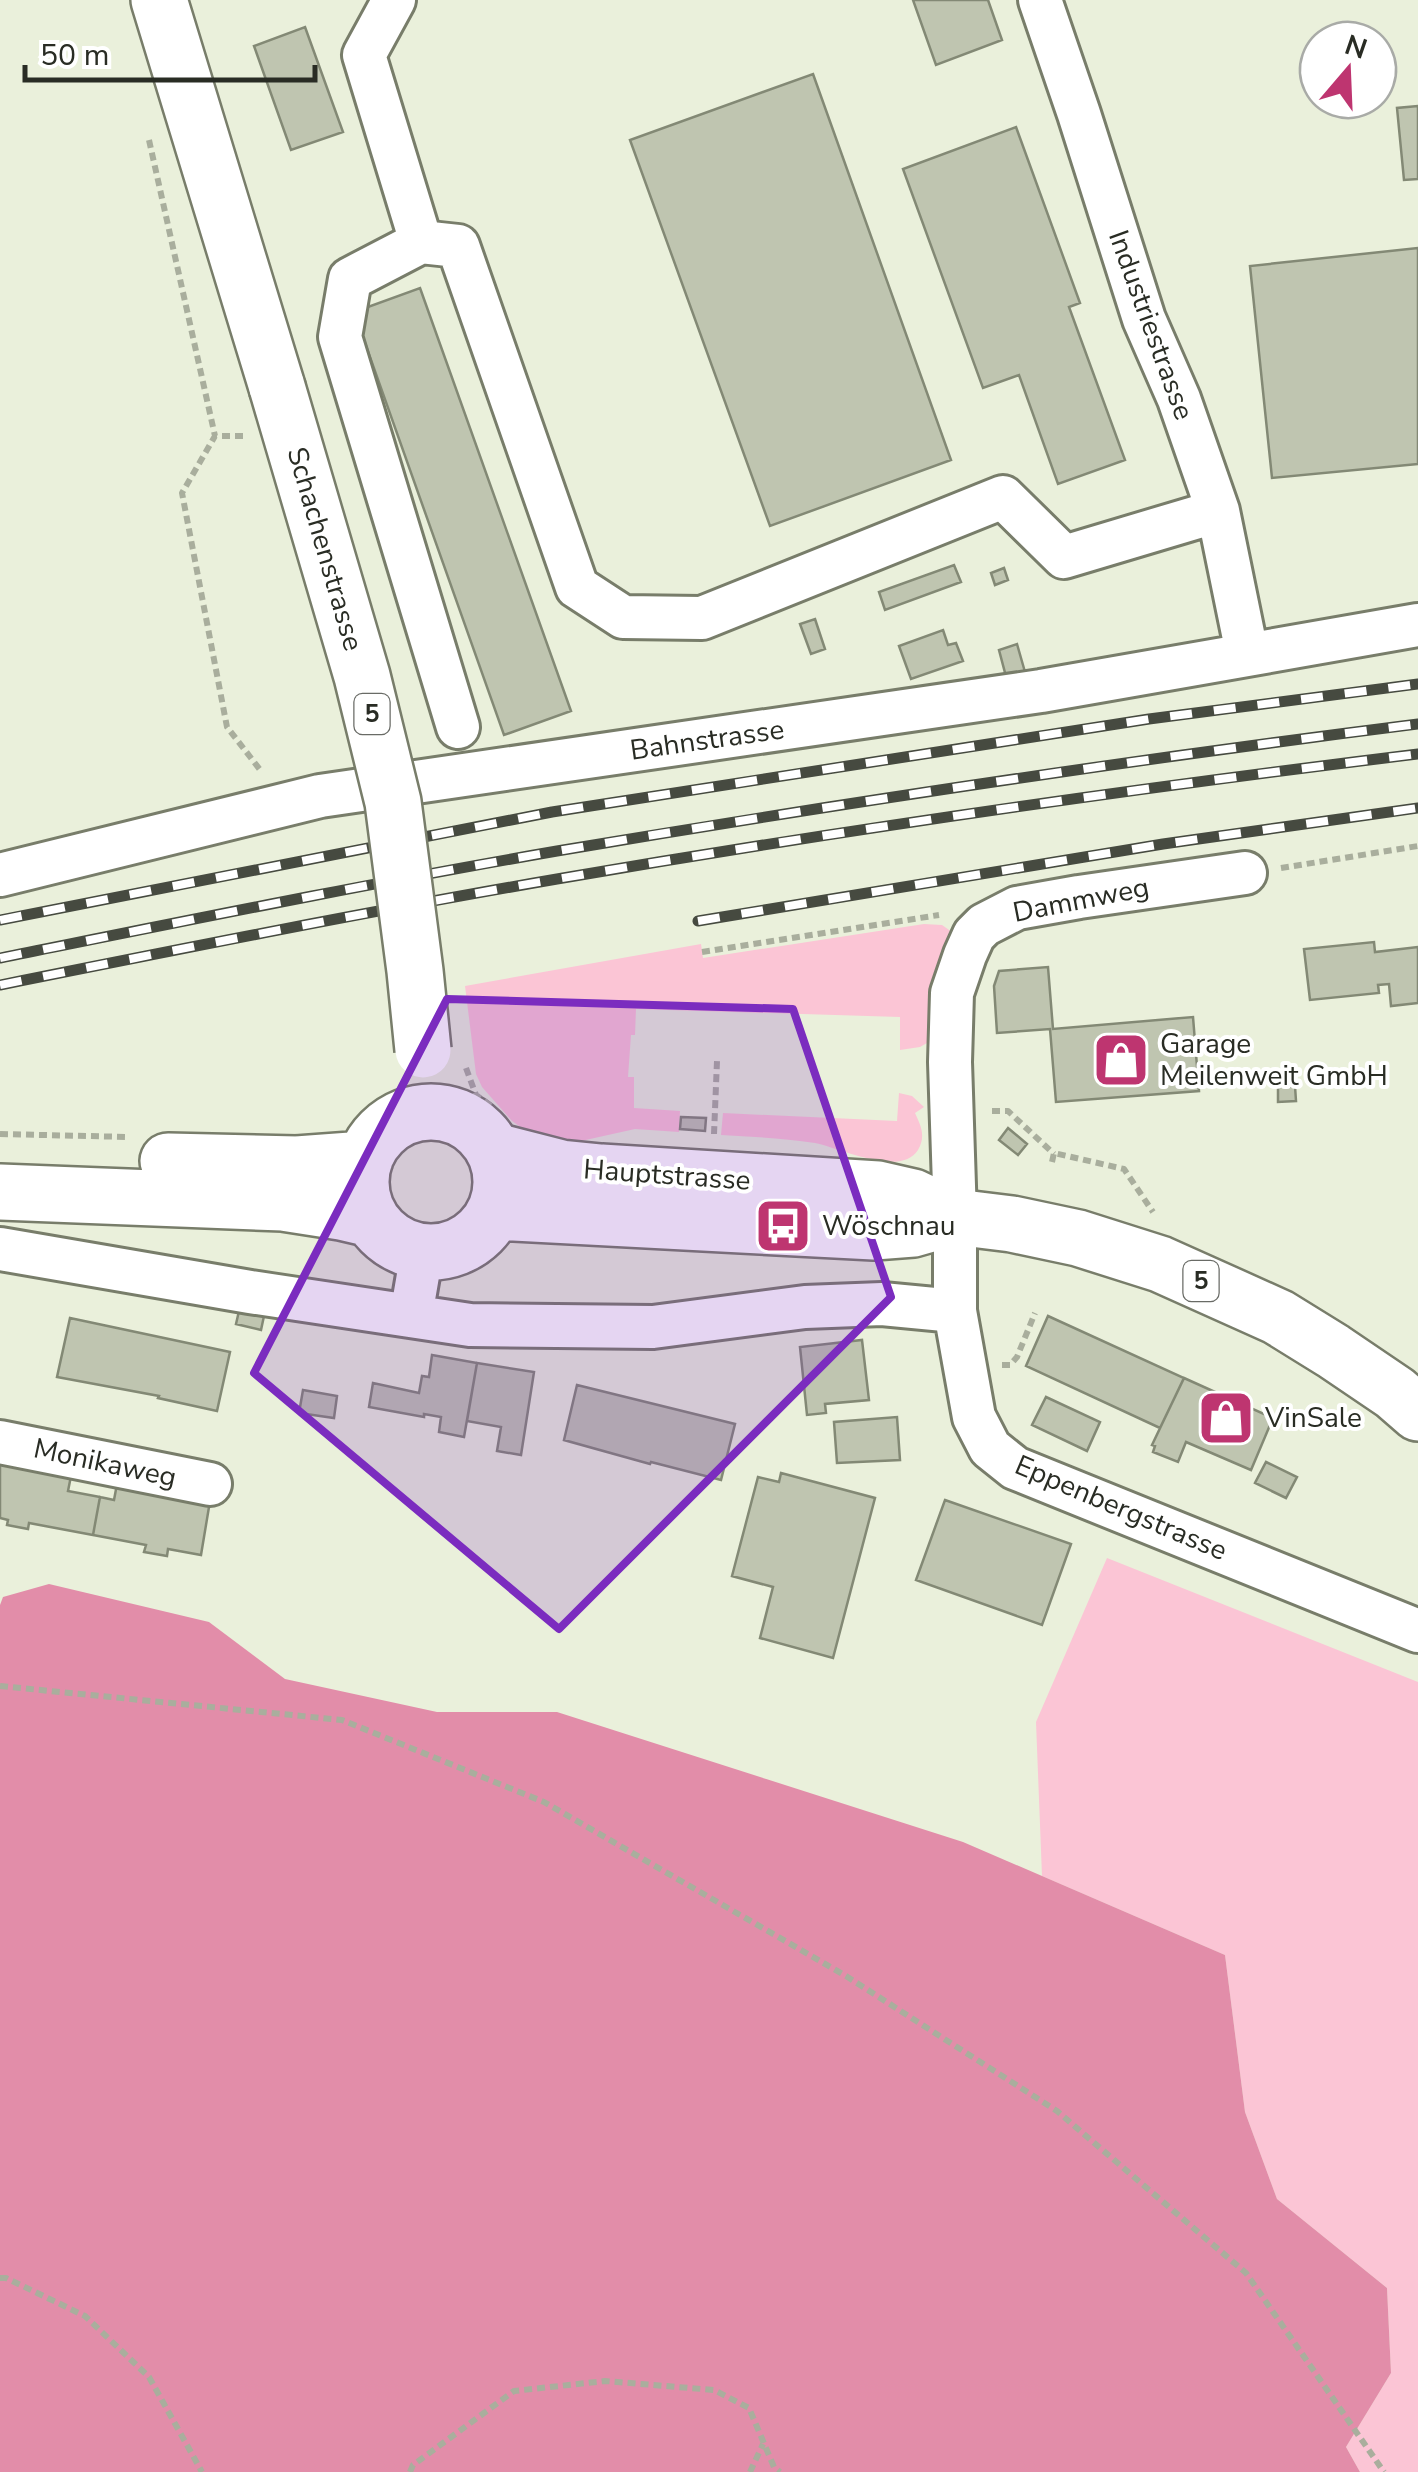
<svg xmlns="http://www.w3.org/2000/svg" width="1418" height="2472" font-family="'Nunito Sans',sans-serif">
<rect width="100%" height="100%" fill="#eaf0db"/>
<path fill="#fbc5d5" d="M924,924L942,925L952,932L953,944L934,1039L920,1047L900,1050V1017L636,1009L635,1035H631L628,1077H634V1108L680,1111L679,1132L635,1129L572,1143L529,1133L512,1121L482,1087L476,1074L465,986L701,944L703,958Z
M899,1093L912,1096L924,1107L915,1113C921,1126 926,1136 918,1150C900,1178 841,1148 815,1143C784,1138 753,1137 721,1135L723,1113L897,1121Z
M1107,1558L1418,1682V2472H1360L1346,2447L1391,2373L1387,2288L1277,2199L1245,2112L1225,1955L1042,1876L1036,1722Z"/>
<path fill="#e28da9" d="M49,1584L209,1622L285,1679L437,1712H557L963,1842L1225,1955L1245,2112L1277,2199L1387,2288L1391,2373L1346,2447L1360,2472H0V1605L3,1597Z"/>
<path fill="#bfc5b0" stroke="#838975" stroke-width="2.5" d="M913,0H988L1002,40L936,65Z
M305,27L343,132L291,150L254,46Z
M813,74L951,460L770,526L630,140Z
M1418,106V179L1404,180L1397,108Z
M1016,127L1080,303L1069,307L1125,460L1058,484L1019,375L983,388L903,169Z
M1418,248V464L1272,478L1250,266Z
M420,288L571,711L504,735L354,312Z
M954,565L961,582L885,610L879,592Z
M1004,568L1008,580L995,585L991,573Z
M815,619L825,649L811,654L800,624Z
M943,630L948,645L956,643L963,661L911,679L899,646Z
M1017,644L1027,679L1008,684L999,650Z
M1374,942L1375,952L1418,947V1003L1391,1006L1389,984L1378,985L1379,993L1310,1000L1304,949Z
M1048,967L1053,1029L1193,1017L1199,1091L1056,1102L1050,1029L997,1033L994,986L999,971Z
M1295,1086L1296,1101L1278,1102V1087Z
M681,1117L706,1118L705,1131L680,1129Z
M1008,1128L1027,1144L1018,1155L999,1140Z
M239,1311L264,1316L261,1330L236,1324Z
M1048,1316L1184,1378L1160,1428L1026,1366Z
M70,1318L230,1352L217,1411L158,1398L159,1396L57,1377Z
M862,1340L869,1400L825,1404L826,1413L807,1415L800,1347Z
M432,1355L477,1363L464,1437L439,1432L441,1417L424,1414V1417L369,1407L373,1383L419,1393L422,1376L429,1377Z
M477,1363L534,1372L521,1455L497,1451L501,1427L467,1421Z
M1184,1378L1273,1418L1251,1470L1186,1442L1178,1462L1153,1452L1155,1446L1152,1445Z
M577,1385L735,1424L721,1480L651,1462L650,1464L564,1440Z
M303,1390L337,1396L334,1418L299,1413Z
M1046,1397L1100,1422L1087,1451L1032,1425Z
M897,1417L900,1460L837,1463L834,1422Z
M1266,1462L1297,1477L1286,1498L1255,1483Z
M0,1463L71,1476L68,1491L100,1497L93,1535L29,1523L28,1529L7,1525L8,1520L0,1518Z
M781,1473L875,1498L833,1658L760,1638L773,1587L732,1576L758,1477L779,1482Z
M117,1484L210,1501L201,1555L168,1549L167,1556L144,1552L146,1545L93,1535L100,1497L114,1500Z
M945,1500L1071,1544L1042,1625L916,1580Z"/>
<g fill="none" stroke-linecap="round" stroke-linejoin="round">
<g stroke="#787d6a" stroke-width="48">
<path id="minor" d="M394,0L364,55L421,242L350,279L340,337L458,727
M1040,0L1079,114L1144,319L1179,399L1218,511L1247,653
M421,242L458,246L577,587L623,617L702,618L1003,497L1064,557L1218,511
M1245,873L1079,897L1017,908L984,925L974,935L965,955L952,993L950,1062L955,1217V1311L974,1417L990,1448L1015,1468L1418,1631
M0,875L320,796L1041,691L1418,625
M0,1249L250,1292L470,1325L653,1327L805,1307L882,1304L955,1311
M411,1316L422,1252
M0,1442L210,1484"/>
</g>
<g stroke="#787d6a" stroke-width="60">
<path id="major" d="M159,0L277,387
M361 1182a70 70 0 1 1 140 0a70 70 0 1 1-140 0Z
M495,1151L561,1168L601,1172L878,1189L913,1197L955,1217L1012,1224L1078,1238L1160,1264L1278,1317L1333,1351L1395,1393L1418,1413
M168,1161L297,1164L365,1159
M0,1192L283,1203L341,1212L371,1219
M495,1212L874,1232L913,1229L955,1217"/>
</g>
<path stroke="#a9ae9d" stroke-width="6" stroke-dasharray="8 5" stroke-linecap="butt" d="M149,140L215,436
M243,436H215L182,493L227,727L261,771
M1281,868L1418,846
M702,952L939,915
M466,1068L476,1095L491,1106
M992,1111H1008L1054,1154
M0,1134L129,1137
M714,1134L717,1061
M1052,1162L1054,1153L1124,1169L1153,1212
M1002,1365H1010L1017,1357L1035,1313
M0,1686L342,1720L544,1802L846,1976L1057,2111L1246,2273L1384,2472
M0,2278H6L85,2316L149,2377L202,2472
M410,2472L413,2465L514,2391L605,2381L714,2390L749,2408L774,2467L780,2472
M750,2472L763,2444"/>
<use href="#minor" stroke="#fff" stroke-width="42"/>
<use href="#major" stroke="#fff" stroke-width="55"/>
<g stroke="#464a40" stroke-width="11">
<path id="rail" d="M0,920L552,812L1149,719L1418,684
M698,921L1163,844L1418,808
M0,958C185,921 371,883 557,851C843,803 1130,760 1418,724
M0,985C185,948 371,911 557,879C843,830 1130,789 1418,754"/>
</g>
<use href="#rail" stroke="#fff" stroke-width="8" stroke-dasharray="22" stroke-linecap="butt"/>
<g stroke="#787d6a" stroke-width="60" stroke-linecap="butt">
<path id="major-bridge" d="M277,387L362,676L393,802L415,971L423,1050"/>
</g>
<use href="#major-bridge" stroke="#fff" stroke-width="55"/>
</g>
<path fill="#7b2cbf" fill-opacity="0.2" stroke="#7b2cbf" stroke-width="8" stroke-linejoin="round" d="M447,999L793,1009L891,1297L559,1629L254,1373Z"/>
<defs>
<g id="shop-square" transform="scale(2.875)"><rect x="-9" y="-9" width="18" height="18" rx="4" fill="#be3570" stroke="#fff"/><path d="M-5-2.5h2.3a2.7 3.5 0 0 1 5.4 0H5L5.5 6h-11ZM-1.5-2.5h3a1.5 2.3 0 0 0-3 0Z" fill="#fff"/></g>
<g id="bus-square" transform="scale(2.875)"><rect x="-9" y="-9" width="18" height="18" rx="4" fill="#be3570" stroke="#fff"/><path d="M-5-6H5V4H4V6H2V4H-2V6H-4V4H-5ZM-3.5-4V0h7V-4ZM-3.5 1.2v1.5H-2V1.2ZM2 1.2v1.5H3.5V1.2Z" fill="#fff"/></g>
</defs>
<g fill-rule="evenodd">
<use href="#shop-square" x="1121" y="1060"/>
<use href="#bus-square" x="783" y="1226"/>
<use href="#shop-square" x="1226" y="1418"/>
</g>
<g text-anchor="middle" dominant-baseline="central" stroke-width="8" stroke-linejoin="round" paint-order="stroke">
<g fill="#fff" stroke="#696b66" stroke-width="2.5">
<rect x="354.5" y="694" width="35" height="40" rx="8"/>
<rect x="1183.5" y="1261" width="35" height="40" rx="8"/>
</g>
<g font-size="25" font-weight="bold" fill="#292c24">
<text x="372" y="714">5</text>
<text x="1201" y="1281">5</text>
</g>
<g font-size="28" fill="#292c24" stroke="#fff">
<text transform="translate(1151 325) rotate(70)">Industriestrasse</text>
<text transform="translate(325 549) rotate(74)">Schachenstrasse</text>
<text transform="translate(707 740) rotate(-8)">Bahnstrasse</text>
<text transform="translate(1081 900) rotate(-11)">Dammweg</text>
<text transform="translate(667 1175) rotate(4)">Hauptstrasse</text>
<text transform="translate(105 1463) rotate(12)">Monikaweg</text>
<text transform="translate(1121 1508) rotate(23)">Eppenbergstrasse</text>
</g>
<g font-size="28" fill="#292c24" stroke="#fff" text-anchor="start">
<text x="1160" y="1044">Garage<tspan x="1160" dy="32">Meilenweit GmbH</tspan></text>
<text x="822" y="1226">Wöschnau</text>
<text x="1265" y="1418">VinSale</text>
</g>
</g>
<g transform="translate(1348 70) rotate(19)"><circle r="48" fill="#ffffff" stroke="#a9aba7" stroke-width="2.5"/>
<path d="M0-8L18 38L0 25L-18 38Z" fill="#be3570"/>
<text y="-15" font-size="28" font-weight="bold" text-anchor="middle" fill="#292c24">N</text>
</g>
<path d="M25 65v15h290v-15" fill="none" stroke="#292c24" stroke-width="5"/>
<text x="40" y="65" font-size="30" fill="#292c24" stroke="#ffffff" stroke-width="8" paint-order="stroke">50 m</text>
</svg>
